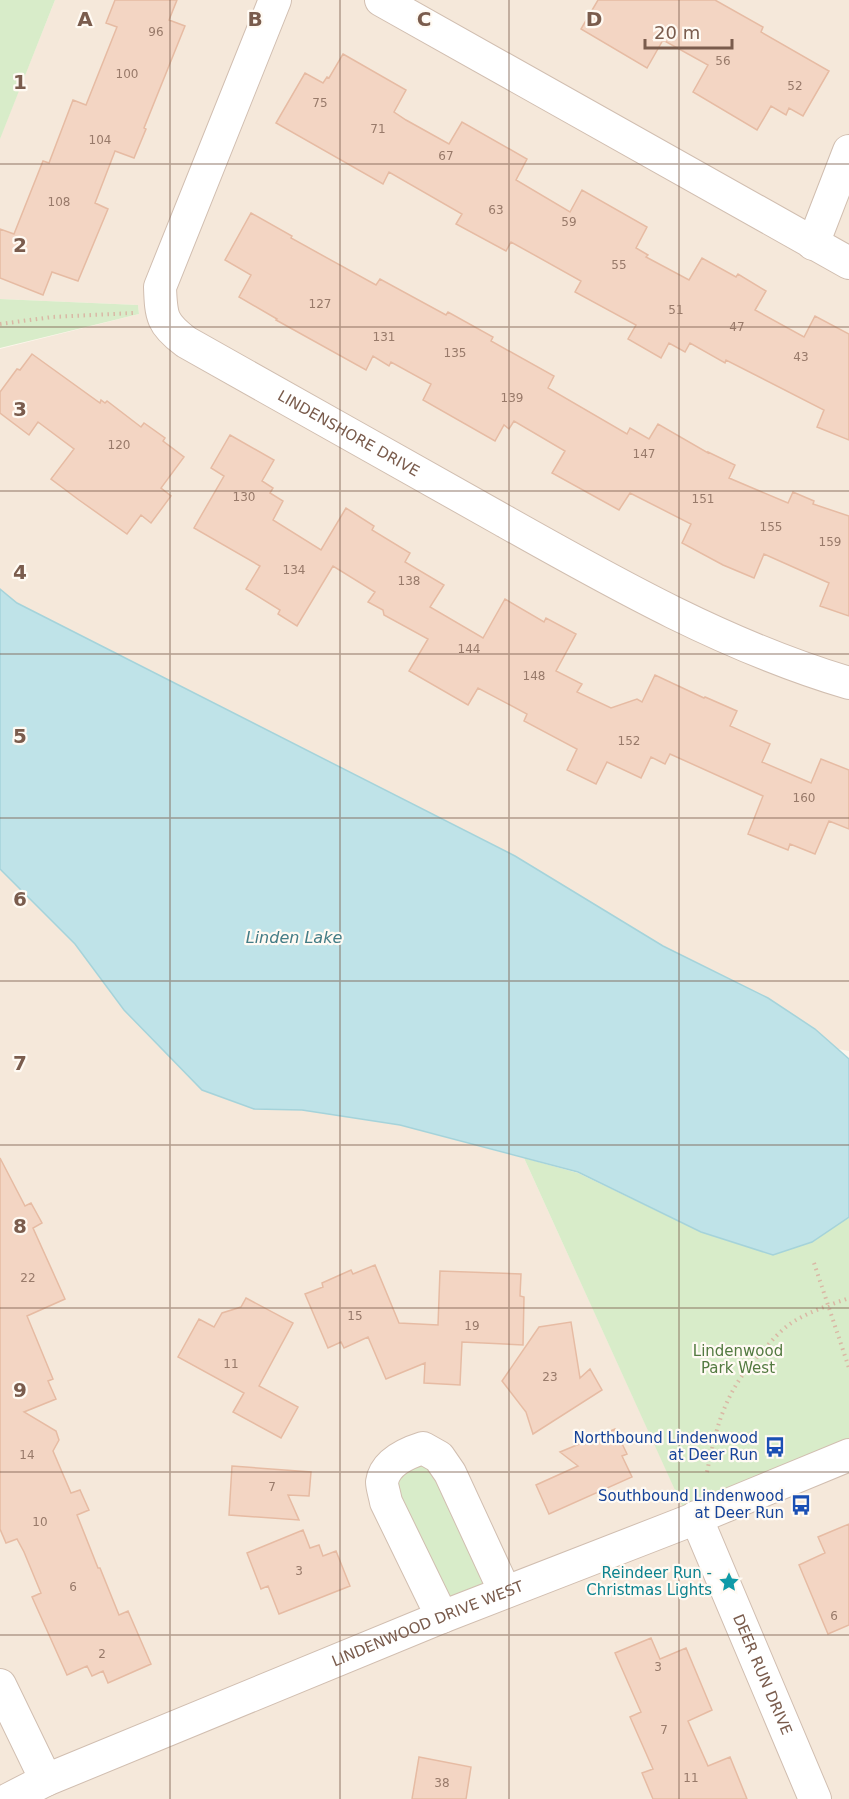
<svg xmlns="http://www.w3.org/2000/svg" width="849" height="1799" font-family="'DejaVu Sans',sans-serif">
<rect width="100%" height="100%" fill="#fdf6ec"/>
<path fill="#f5e8da" d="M55,0H849V1051L838,1049L815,1029L768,998L663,946L515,856L17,603L0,589V349L139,314L138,305L0,299V138Z
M0,869L75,944L124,1010L202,1090L254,1109L302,1110L400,1125L524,1158L689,1520L849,1455V1799H0Z"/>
<path fill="#d8ecc9" d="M0,0H55L0,139Z
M0,299L138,305L139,314L0,348Z
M524,1158L578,1173L701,1232L812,1242L849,1217V1455L689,1521Z
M423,1448L505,1592L442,1617L426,1580L391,1465Z"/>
<path fill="#bfe3e8" stroke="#a5d3da" stroke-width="1.5" d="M0,589L17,603L515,856L663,946L768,998L815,1029L849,1059V1217L812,1242L773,1255L701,1232L578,1172L400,1125L302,1110L254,1109L202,1090L124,1010L75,944L0,869Z"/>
<path fill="#f3d5c3" stroke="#e6bba3" stroke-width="1.5" d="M115,0H177L169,20L185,26L144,128L146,129L134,158L115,151L95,203L108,209L78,281L52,272L43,295L0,278V229L14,234L43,161L49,163L73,100L86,105L117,27L106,23Z
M598,0H715L763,27L761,32L829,71L803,116L789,108L786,115L771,106L757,130L693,92L708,65L663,40L647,68L581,29Z
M343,54L406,90L394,112L406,120L449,144L462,122L527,159L516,180L570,212L582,190L647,227L636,248L648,255L646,257L689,280L702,258L736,277L738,274L766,291L755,310L804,337L815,316L849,334V440L817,427L824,410L726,360L725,363L690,343L685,352L669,343L661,358L628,339L636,325L575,292L581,281L511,242L506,251L456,224L462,214L389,172L383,184L276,123L305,73L323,83L327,77L329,78Z
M251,213L292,236L291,238L376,285L380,279L446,315L448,312L493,337L491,341L554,376L548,388L627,434L630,428L649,439L658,424L708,453V452L735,465L729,478L788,503L793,492L814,501L813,504L849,516V616L820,606L829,583L764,554L754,578L723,565L682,543L691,524L630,493L619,510L552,473L565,451L514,421L509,429L504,425L495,441L423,400L431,384L391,362L389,366L373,356L366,370L276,320L277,319L239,297L251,275L225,260Z
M32,354L100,403L101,400L105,403L107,401L141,427L144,423L165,438L163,441L184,457L161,488L171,496L151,523L141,515L127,534L79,500L51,479L74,449L38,422L29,435L0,413V392L17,369L20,370Z
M230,435L274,460L262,481L273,488L270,493L283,501L273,520L321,550L346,508L374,526L372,530L410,553L405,562L444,585L430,607L483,638L505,599L544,622L546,618L576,634L556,671L582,684L577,692L611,708L637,699L642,702L655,675L704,698L705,697L737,711L730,726L770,744L762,762L811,783L821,759L849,770V829L829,821L815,854L790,844L788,850L748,834L763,796L670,754L665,764L651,757L641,778L607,762L596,784L567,770L577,749L524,721L527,714L478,688L468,705L409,671L428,639L384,615L383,610L368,602L375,592L333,566L297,626L278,614L280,610L246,589L260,566L194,528L224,476L211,468Z
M0,1158L25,1206L31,1203L42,1223L33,1228L65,1299L27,1316L53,1379L48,1381L56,1399L24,1412L56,1431L59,1440L53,1451L71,1493L80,1490L89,1510L77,1515L98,1568H100L119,1615L128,1611L151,1664L108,1683L103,1671L92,1676L87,1666L67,1675L32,1597L41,1593L24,1552L17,1539L6,1543L0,1529Z
M375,1265L399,1323L438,1325L440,1271L521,1274L520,1296L524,1297L523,1345L462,1342L460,1385L424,1383L425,1363L386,1379L368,1337L344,1348L341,1342L328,1348L305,1294L323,1287L322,1283L351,1270L353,1274Z
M246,1298L293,1323L259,1386L298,1407L281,1438L233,1412L244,1393L178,1357L199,1319L214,1327L222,1313L241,1307Z
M571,1322L580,1378L590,1369L602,1390L533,1434L526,1412L502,1381L539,1327Z
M615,1429L627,1454L622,1456L632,1477L549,1514L536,1485L578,1466L560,1452Z
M232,1466L311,1472L309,1496L288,1495L299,1520L229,1515Z
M849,1524V1625L828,1634L799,1565L825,1553L818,1537Z
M303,1530L310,1548L319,1545L323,1556L336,1551L350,1586L279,1614L268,1586L261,1589L247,1553Z
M651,1638L660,1659L686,1648L712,1710L688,1721L708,1766L730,1757L747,1799H653L642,1773L653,1769L630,1717L641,1712L615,1653Z
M419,1757L471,1767L466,1799H412Z"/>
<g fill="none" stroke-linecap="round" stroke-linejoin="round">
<g stroke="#d1beb0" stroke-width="34">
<g id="minor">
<path id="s1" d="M275,0L160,287C161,317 162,324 186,342C292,402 398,461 504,521C614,583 727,647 849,683"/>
<path d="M381,0L849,263"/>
<path d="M813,244L849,151"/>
<path id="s2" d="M696,1517L815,1799"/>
<path d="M442,1617L386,1502C385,1496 382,1487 382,1482C385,1462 407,1453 423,1448L439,1457L450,1473L505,1592"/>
<path d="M0,1685L46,1780"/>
<path id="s3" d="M9,1799L46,1780L442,1617L689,1521L849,1455"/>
</g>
</g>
<path stroke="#d9b8a5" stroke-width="4" stroke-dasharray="1.5 4.5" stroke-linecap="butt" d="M0,324L52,317L133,313
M814,1263L849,1368
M707,1472C718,1418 727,1387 767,1346C776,1336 786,1325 798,1319C814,1310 832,1304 849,1298"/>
<use href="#minor" stroke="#fff" stroke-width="32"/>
</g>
<path fill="none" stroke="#7a5c4d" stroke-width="1.5" stroke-opacity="0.55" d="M170,0V1799M340,0V1799M509,0V1799M679,0V1799M0,164H849M0,327H849M0,491H849M0,654H849M0,818H849M0,981H849M0,1145H849M0,1308H849M0,1472H849M0,1635H849"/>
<defs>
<g id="bus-bare" transform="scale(1.62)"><path d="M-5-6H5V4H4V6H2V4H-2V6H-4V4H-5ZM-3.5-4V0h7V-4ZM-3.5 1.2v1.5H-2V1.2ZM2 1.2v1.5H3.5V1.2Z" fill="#1a4fb4" stroke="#fffaf3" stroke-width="2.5" paint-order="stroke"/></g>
<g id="sight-bare" transform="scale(1.62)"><path d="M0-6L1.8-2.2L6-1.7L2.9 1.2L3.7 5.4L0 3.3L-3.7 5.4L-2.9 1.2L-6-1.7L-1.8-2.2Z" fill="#0f9aa8" stroke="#fffaf3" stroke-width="2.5" paint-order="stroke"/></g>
</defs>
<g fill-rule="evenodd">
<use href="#bus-bare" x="775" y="1447"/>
<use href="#bus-bare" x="801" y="1505"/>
<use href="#sight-bare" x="729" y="1582"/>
</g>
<g text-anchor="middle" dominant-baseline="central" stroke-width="4.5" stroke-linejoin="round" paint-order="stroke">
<g font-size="12" fill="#987a6a">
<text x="156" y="32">96</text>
<text x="723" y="61">56</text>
<text x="127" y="74">100</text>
<text x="795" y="86">52</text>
<text x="320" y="103">75</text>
<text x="378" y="129">71</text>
<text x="100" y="140">104</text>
<text x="446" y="156">67</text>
<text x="59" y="202">108</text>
<text x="496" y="210">63</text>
<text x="569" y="222">59</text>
<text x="619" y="265">55</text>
<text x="320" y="304">127</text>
<text x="676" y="310">51</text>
<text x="737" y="327">47</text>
<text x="384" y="337">131</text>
<text x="455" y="353">135</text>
<text x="801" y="357">43</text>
<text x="512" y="398">139</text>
<text x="119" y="445">120</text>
<text x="644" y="454">147</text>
<text x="244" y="497">130</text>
<text x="703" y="499">151</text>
<text x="771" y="527">155</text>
<text x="830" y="542">159</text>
<text x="294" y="570">134</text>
<text x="409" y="581">138</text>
<text x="469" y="649">144</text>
<text x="534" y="676">148</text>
<text x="629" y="741">152</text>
<text x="804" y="798">160</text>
<text x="28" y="1278">22</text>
<text x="355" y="1316">15</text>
<text x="472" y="1326">19</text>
<text x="231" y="1364">11</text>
<text x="550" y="1377">23</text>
<text x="27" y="1455">14</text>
<text x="272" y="1487">7</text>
<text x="40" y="1522">10</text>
<text x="299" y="1571">3</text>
<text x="73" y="1587">6</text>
<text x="834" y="1616">6</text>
<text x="102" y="1654">2</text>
<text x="658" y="1667">3</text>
<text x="664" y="1730">7</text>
<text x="691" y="1778">11</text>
<text x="442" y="1783">38</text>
</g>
<g font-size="15" fill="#7a5c4d" stroke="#fffaf3">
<text stroke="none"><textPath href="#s1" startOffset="560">LINDENSHORE DRIVE</textPath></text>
<text stroke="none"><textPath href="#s3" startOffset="454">LINDENWOOD DRIVE WEST</textPath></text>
<text stroke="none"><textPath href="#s2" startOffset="171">DEER RUN DRIVE</textPath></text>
</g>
<g font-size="15" fill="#537a41" stroke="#fffaf3">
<text x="738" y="1351">Lindenwood<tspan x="738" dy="17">Park West</tspan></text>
</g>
<g font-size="15" fill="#164399" stroke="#fffaf3" text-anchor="end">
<text x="758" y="1438">Northbound Lindenwood<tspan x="758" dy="17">at Deer Run</tspan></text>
<text x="784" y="1496">Southbound Lindenwood<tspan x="784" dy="17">at Deer Run</tspan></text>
</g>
<g font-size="15" fill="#0d838f" stroke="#fffaf3" text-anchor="end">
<text x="712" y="1573">Reindeer Run -<tspan x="712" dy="17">Christmas Lights</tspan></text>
</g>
<g font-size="16" font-style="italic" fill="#437c86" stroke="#fffaf3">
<text x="294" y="937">Linden Lake</text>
</g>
</g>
<g font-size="20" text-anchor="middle" font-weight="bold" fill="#7a5c4d" stroke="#fffaf3" stroke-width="4.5" stroke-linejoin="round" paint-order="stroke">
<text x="85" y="26">A</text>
<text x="255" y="26">B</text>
<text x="424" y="26">C</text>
<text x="594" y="26">D</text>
<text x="20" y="89">1</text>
<text x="20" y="252">2</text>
<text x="20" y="416">3</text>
<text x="20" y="579">4</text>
<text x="20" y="743">5</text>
<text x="20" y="906">6</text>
<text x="20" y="1070">7</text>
<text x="20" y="1233">8</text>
<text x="20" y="1397">9</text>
</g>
<path d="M645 39v9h87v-9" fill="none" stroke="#7a5c4d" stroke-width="3"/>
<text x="654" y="39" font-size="18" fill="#7a5c4d" stroke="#fffaf3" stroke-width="4.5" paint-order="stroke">20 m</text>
</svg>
